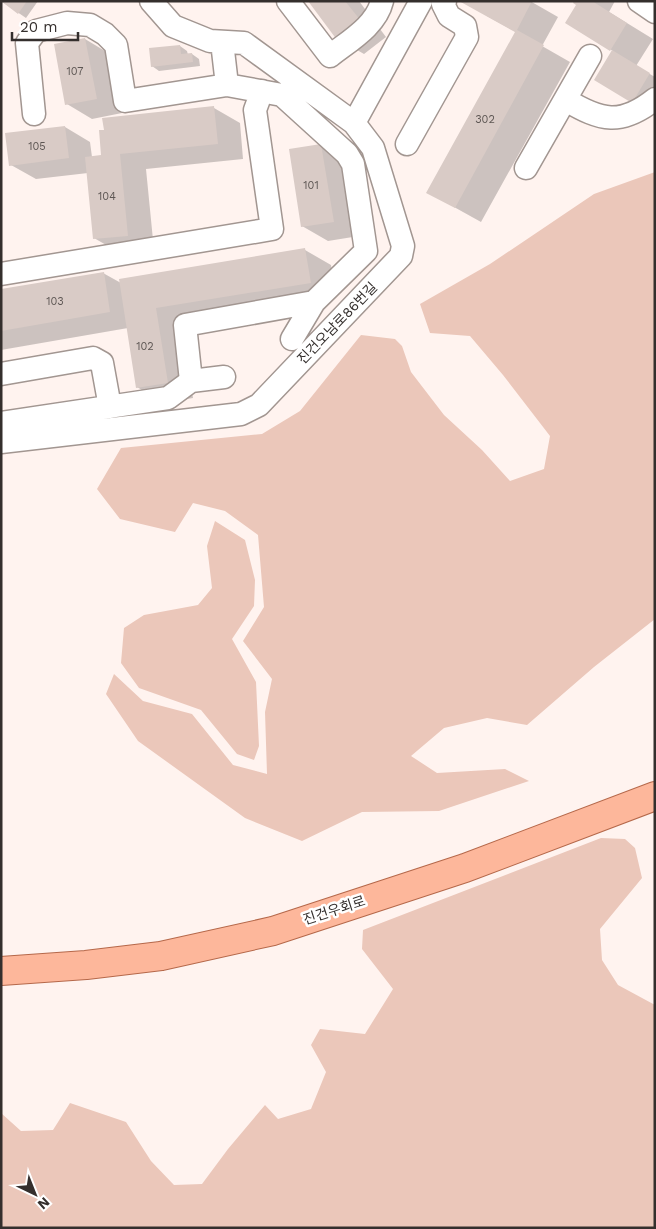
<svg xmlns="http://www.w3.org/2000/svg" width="656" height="1229" font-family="'Work Sans','Noto Sans KR',sans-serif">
<rect width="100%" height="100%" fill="#fff3ef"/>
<path fill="#ebc7ba" d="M655,172V619L594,667L527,725L487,718L444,728L411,756L437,773L505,769L529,781L439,811L362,812L302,841L245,818L138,741L106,694L114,674L143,701L192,714L233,765L267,774L265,712L272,679L243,641L264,607L258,535L225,511L193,503L175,532L120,519L97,489L121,448L262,434L300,411L361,335L395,339L402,346L411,372L444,415L482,450L510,481L544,469L550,436L503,375L470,336L430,333L420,304L490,264L594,194Z
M215,521L245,540L255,580L254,606L232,639L256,682L259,746L254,760L237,754L201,710L139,688L121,663L124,628L144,615L198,605L212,588L207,546Z
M601,838L625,839L635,848L642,878L600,929L602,960L618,985L655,1005V1228H1V1113L21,1131L53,1130L70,1103L126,1122L151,1161L174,1185L202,1184L228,1149L265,1105L278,1119L311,1109L326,1072L311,1045L320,1029L365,1034L393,989L362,949L363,930Z"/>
<path fill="#0003" d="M1,1H38L26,18Z
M309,1H359L386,37L364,54L338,39Z
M530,1L558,17L542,46L570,62L481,222L454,207L516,32L487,16Z
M576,1H615L609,12L653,39L636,66L655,77V115L632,102L613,51L567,23L578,4Z
M85,39L110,54L122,113L92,119L67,104Z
M180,46L187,51L188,55L192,54L199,59L200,66L159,71L152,66Z
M214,108L240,123L243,159L146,169L154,250L120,253L94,238L88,173L36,179L11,165L65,127L90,142L92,157L102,156Z
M321,145L346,160L359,236L328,241L302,226Z
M305,250L331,265L336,298L181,323L193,398L163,403L137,387L128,328L1,350V291L103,273L121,283Z"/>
<path fill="#d9cbc6" d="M1,1H27L18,14Z
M308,1H345L361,21L337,40Z
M459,1H532L517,30L544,45L455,208L426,193L515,32Z
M574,1H592L627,23L610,51L565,23L576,5L573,3Z
M85,38L97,99L65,105L54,44Z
M180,45L181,54L192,53L193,62L151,67L149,48Z
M612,50L650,73L632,103L594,80Z
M214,106L218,144L120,154L128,236L93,239L85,157L101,155L99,130H104L102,118Z
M65,126L69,158L9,166L5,133Z
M321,144L334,222L301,227L289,149Z
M305,248L311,283L156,308L168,383L136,388L119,279Z
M104,272L110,312L1,331V289Z"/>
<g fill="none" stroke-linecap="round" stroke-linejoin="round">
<g stroke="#a29691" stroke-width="25">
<path id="minor" d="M151,1L173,26L210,41L244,43L354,123
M288,1L330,56C349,41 376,26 382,1
M639,1L655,12
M222,42L227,85
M566,100C601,121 621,126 655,99
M34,114L27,43L36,31L67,23L90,25L105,34L116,45L125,101L227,85L282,95L347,154L353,164L366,251L314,302L292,339
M407,144L467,37L465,26L449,16L443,4L445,1
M526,168L590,56
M1,274L272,229L255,110L262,91
M1,374L93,358L102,363L110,407
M191,381L185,325L314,302
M1,423L168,398L191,381L224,377
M1,442L241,414L259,405L401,256L403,246L373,148L354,123L421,1"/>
</g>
<g stroke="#b5684a" stroke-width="30">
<path id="major" d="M1,971L86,965L161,956L273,931L465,868L655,796"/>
</g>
<use href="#minor" stroke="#fff" stroke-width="22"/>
<use href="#major" stroke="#fdb79b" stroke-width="28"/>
</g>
<g text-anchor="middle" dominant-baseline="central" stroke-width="5" stroke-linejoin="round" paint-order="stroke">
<g font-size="11" fill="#5d5653">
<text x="75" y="71">107</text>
<text x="485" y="119">302</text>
<text x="37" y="146">105</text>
<text x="311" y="185">101</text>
<text x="107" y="196">104</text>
<text x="55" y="301">103</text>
<text x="145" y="346">102</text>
</g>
<g font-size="14" fill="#342f2d" stroke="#fff">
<text transform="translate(337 323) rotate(-46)">진건오남로86번길</text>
<text transform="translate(334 910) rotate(-18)">진건우회로</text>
</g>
</g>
<rect width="656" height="1229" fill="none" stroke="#342f2d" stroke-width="5"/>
<g transform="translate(35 1194) rotate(137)" stroke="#ffffff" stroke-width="4" paint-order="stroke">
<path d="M0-4L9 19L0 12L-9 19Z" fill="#342f2d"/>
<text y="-8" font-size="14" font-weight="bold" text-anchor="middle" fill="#342f2d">N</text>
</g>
<path d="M12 32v8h66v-8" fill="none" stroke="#342f2d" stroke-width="2.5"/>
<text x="20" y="32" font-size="15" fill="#342f2d" stroke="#ffffff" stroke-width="4" paint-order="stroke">20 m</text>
</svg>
